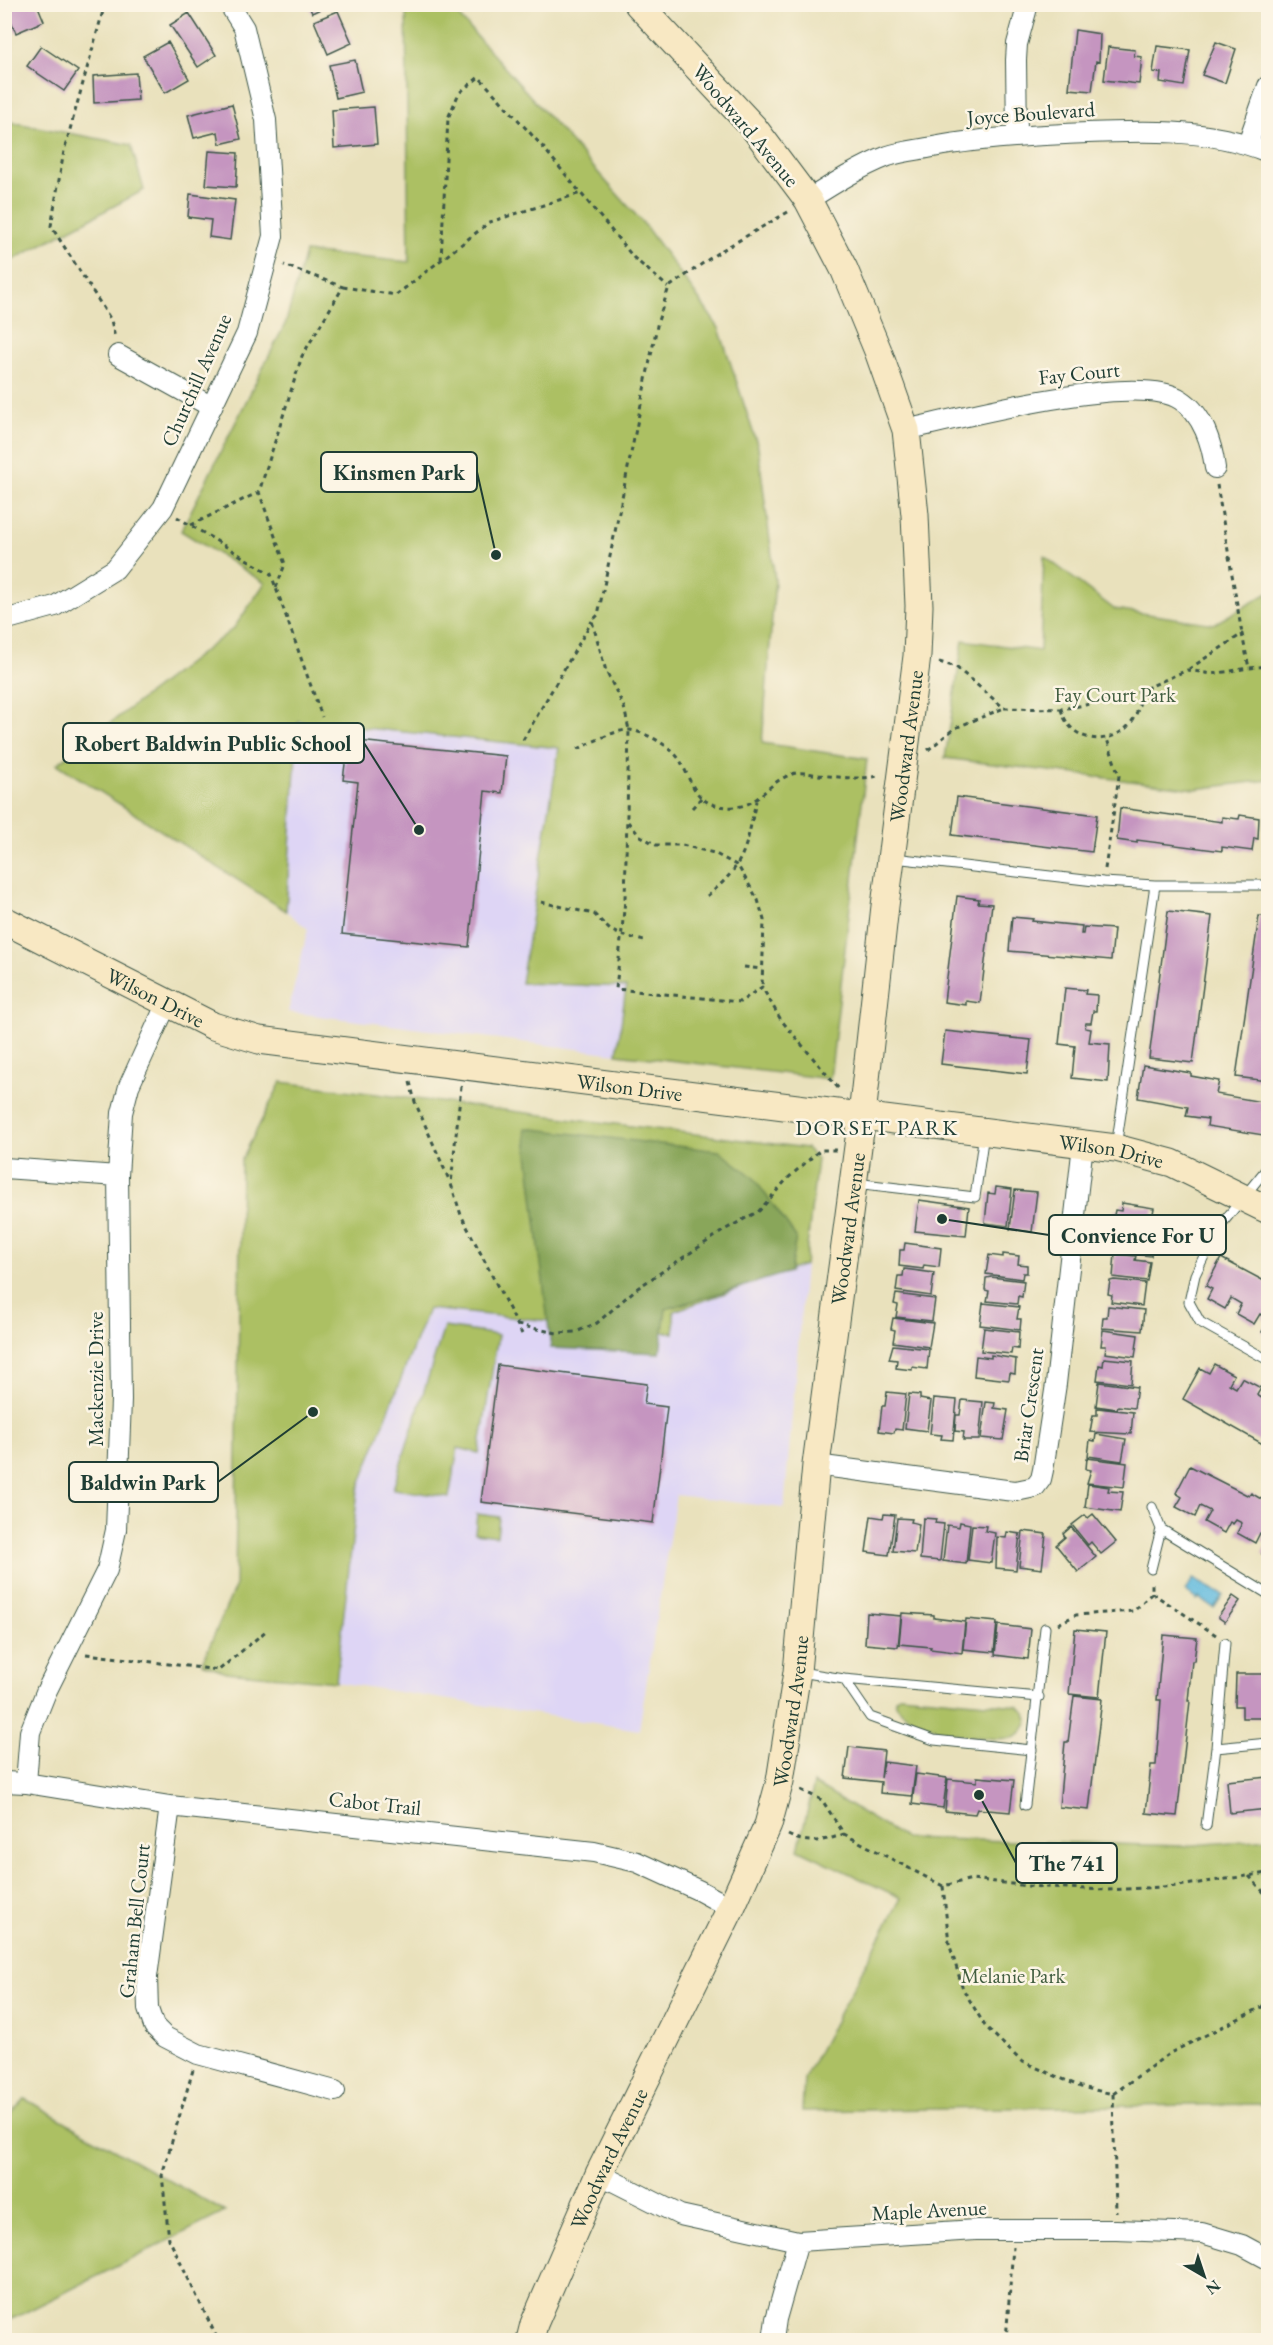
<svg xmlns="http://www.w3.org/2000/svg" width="1273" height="2345" font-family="'EB Garamond',serif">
<rect width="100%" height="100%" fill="#fcf5e5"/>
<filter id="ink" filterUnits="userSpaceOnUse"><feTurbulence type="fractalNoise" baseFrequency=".0167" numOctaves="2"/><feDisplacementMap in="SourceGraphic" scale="12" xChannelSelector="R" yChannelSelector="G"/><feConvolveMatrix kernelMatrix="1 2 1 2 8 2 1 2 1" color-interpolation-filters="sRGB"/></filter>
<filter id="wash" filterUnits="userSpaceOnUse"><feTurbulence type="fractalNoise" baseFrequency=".008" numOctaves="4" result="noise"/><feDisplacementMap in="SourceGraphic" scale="24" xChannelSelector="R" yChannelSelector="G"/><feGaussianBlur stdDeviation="1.35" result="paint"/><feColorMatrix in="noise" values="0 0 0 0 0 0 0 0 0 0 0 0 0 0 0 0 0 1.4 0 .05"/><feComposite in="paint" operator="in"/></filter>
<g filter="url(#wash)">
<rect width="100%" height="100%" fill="#e9e1bc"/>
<path fill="#ded5f5" d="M298,721L559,748L521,983L626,987L617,1054L288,1012L308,929L286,911Z
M805,1265L784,1508L676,1495L639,1730L336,1682L358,1490L428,1309L673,1333L674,1311Z"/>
<path fill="#acc064" stroke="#667e4c" stroke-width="1.5" d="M406,5H449L643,223L691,288L719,328L758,447L775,580L762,743L867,759L830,1079L617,1054L626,987L521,983L559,748L298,721L286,911L57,764L234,628L265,583L181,531L286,322L305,252L409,262Z
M5,121L131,145L144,190L5,264Z
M1044,556L1114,609L1214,624L1268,593V780L1195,789L945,758L963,640L1040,651Z
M281,1082L806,1148L817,1159L805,1265L674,1311V1333L428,1309L358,1490L336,1682L226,1672L202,1663L235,1587L241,1161Z
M444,1327L498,1335L479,1453L458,1448L449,1497L393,1489Z
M477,1514L499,1517L497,1536L475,1533Z
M900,1695L1018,1706L1026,1713L1028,1720C1026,1728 1022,1734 1013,1737C991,1744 897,1728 895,1699Z
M814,1784L904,1838L1182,1846L1268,1839V2110L1259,2104L802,2111L804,2079L901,1898L798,1849Z
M25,2099L225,2212L8,2321L4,2318L5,2119Z"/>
<path fill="#89a65a" stroke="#547247" stroke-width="1.5" d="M525,1128L719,1151L753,1177L796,1237L790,1272L666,1309L660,1353L551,1348Z"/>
<path fill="#60bade" stroke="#407c89" stroke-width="1.5" d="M1193,1579L1223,1595L1214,1608L1199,1598L1197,1600L1185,1591Z"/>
<g id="blocks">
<path fill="#c595c0" d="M4,4H37L44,21L16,33Z
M308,4H331L312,13Z
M338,11L352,43L328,54L314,21Z
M189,13L216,55L198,67L170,25Z
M1075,30L1100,34L1099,62L1096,61L1092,91L1069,89Z
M168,42L189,79L165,93L143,56Z
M1216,42L1236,49L1225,83L1202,75Z
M41,46L78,71L64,91L27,66Z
M1157,46L1190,50L1184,86L1160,82L1161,73L1153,72Z
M1108,47L1135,50L1134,56L1142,57L1139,84L1104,80Z
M355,60L362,92L336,98L329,65Z
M136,73L138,100L94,103L93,76Z
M232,104L241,139L220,144L218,132L194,138L188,115Z
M374,107L377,144L334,148L332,110Z
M209,151L238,153L236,187L206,185Z
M190,194L235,200L230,240L209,237L211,220L188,217Z
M348,740L506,756L502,793L485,791L469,947L342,934L358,782L343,780Z
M957,797L1097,815L1092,852L952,835Z
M1120,808L1222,822V817L1239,819L1240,815L1259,818L1258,839L1254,838L1252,851L1222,847V851L1137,840V843L1117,840Z
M957,896L979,899L978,903L992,904L980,1003L966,1001V1005L944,1002Z
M1168,911L1212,916L1193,1063L1149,1058Z
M1259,916L1268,917V1081L1236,1077Z
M1012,917L1033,919L1032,921L1082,926L1081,934H1083L1084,927L1114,929L1111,960L1009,951Z
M1065,988L1086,990L1085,994L1097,995L1096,1011H1093L1091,1023H1086L1085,1028L1091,1029L1089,1042L1110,1044L1108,1082L1072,1078L1075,1046L1059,1044Z
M945,1031L1031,1040L1027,1074L941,1064Z
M1143,1065L1191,1073V1076L1219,1081L1216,1094L1268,1103L1263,1135L1207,1126L1208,1119L1186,1116L1188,1107L1138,1098Z
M996,1187L1012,1189L1008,1226L985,1223L988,1193L995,1194Z
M1015,1190L1037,1192L1032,1232L1010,1229Z
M919,1200L969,1207L966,1236L915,1231Z
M1122,1203L1154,1208L1150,1230L1112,1225L1115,1210L1121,1211Z
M1116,1228L1154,1233L1151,1256L1113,1251Z
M905,1243L941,1248L939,1267L924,1265L923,1269L899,1266L900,1250H904Z
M1003,1254L1019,1256L1018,1264L1027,1265V1273H1023L1022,1279L986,1274L989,1255L1003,1257Z
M1115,1254L1136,1256L1135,1260L1150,1262L1147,1281L1113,1277Z
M1221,1258L1268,1283V1335L1262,1332L1268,1321L1263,1319L1264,1316L1260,1314L1254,1324L1236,1314L1241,1304L1231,1298L1225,1309L1207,1299L1212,1289L1206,1286Z
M904,1269L934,1273L931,1296L896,1291L898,1276H903Z
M991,1277L1024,1281L1022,1297L1018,1296L1017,1304L987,1301L989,1291L985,1290L986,1278Z
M1114,1280L1145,1283L1142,1306L1111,1302L1112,1295L1108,1294L1110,1281Z
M896,1294L935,1299L932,1321L896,1317L898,1305L894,1304Z
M983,1303L1019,1307L1017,1319H1021L1020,1330L980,1325Z
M1108,1306L1144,1310L1142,1331L1102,1328L1103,1317H1107Z
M893,1318L933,1323L929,1347L893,1342L895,1330L891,1329Z
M984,1328L1019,1332L1018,1349L1012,1348L1011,1354L981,1351Z
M1103,1330L1138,1335L1135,1357L1105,1353L1106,1346H1101Z
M893,1345L929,1349L927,1369L912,1367V1370L896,1368L897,1360L889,1359Z
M991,1355L1016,1359L1015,1374L1010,1373L1009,1380L974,1376L976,1356L991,1358Z
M1104,1358L1133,1361L1131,1384L1097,1380L1099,1365L1103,1366Z
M1214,1364L1234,1375L1229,1384L1236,1388L1242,1378L1261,1388L1257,1395L1268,1402V1447L1183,1399L1200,1368L1209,1373Z
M498,1365L647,1384L644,1404L667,1407L653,1523L481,1502Z
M1099,1382L1137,1387L1134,1408L1118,1406L1117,1409L1096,1406Z
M887,1392L906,1394L902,1430L895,1429L894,1433L879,1431L882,1406H885Z
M909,1394L920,1395V1399L931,1401L927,1431L905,1428Z
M934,1398L957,1400L953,1440L941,1439L942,1435L930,1434Z
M962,1400L983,1402L979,1440H963L964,1432L955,1431L956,1415H960Z
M986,1402L995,1403L994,1408L1008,1410L1003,1440L981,1438Z
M1097,1408L1133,1412L1131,1434L1090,1432L1093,1415H1097Z
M1096,1434L1126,1439L1122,1461L1088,1456L1090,1440L1095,1441Z
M1087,1458L1127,1463L1124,1487L1087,1483L1091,1470L1086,1469Z
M1190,1466L1249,1496L1251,1493L1268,1503V1557L1262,1554L1268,1543L1262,1540L1265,1536L1260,1533L1255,1543L1237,1533L1242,1523L1236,1520L1233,1524L1230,1522L1224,1533L1204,1522L1210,1511L1200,1506L1195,1517L1176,1507L1182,1497L1176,1493Z
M1088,1484L1109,1487L1108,1491L1123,1492L1120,1512L1085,1507Z
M884,1514L895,1515L889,1555L866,1552L871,1516L883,1518Z
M1093,1514L1116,1542L1101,1554L1091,1542L1088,1545L1072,1525L1085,1515L1088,1518Z
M897,1518L912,1519L911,1522L919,1524L915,1553L893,1551Z
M923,1518L936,1519L935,1523L944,1524L940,1561L920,1559Z
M960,1522L970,1524L966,1564L943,1561L947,1525L959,1527Z
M972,1525L986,1526L985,1531L995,1533L991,1563L968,1560Z
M1071,1527L1096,1557L1078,1572L1056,1545L1065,1537L1063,1534Z
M1023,1531L1046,1534L1042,1569L1019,1566Z
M1007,1532L1020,1534L1016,1570L996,1568L997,1537L1006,1538Z
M1233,1596L1240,1601L1225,1622L1218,1617Z
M867,1613L901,1616L898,1647L865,1644Z
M902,1613L934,1615V1618L965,1622L962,1653L930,1649L931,1647L899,1644Z
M966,1619L997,1622L994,1652L963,1649Z
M998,1625L1031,1629L1028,1659L995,1655Z
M1075,1629L1106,1632L1099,1697L1069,1694Z
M1163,1635L1197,1638L1194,1661H1192L1188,1701H1190L1177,1816L1146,1813L1151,1765H1156L1161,1700H1157Z
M1236,1674H1268V1706L1263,1705V1718H1242V1706H1235Z
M1074,1696L1102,1699L1089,1810L1059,1807L1065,1742H1068Z
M849,1747L884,1751L881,1778L884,1762L916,1766L912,1796L880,1793L881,1782L845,1778Z
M916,1774L947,1778L943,1808L912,1804Z
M977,1777L1014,1780L1010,1812L977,1809L975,1814L945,1811L948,1779L977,1782Z
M1268,1777V1809L1230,1813L1227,1781Z"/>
</g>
</g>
<g filter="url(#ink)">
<use href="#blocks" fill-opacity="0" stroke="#3d5648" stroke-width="1.5"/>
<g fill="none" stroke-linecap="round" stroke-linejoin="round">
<g stroke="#3d5648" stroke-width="11">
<path id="lane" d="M894,858L1103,882L1155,885H1268
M1116,1147L1155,885
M1268,1167L1216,1231L1195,1275L1189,1302L1200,1322L1268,1360
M855,1183L975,1197L984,1133
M1161,1529L1268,1594
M1151,1569L1161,1529L1152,1507
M800,1672L844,1679L1039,1697
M844,1679L870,1717L934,1740L1032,1750
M1216,1748L1268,1743
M1025,1805L1045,1628
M1206,1826L1216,1748L1225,1643"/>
</g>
<g stroke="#3d5648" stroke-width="22">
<path id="street" d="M1017,136L1016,60L1017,44L1028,4
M1248,143L1268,86
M808,200C833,184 860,167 888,156C902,151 918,150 933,147C976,139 1021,136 1065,134C1131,131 1206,126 1268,152
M118,355L212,407
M906,430C959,418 1139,371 1181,400C1203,414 1212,444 1215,468
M4,620L55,606L115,569L163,508L247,333L273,236L266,120L244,28L229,4
M4,1168L118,1176
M816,1465L1006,1490L1016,1491L1035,1487L1041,1479L1043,1470L1056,1384L1083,1144
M4,1782L26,1783L170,1806L594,1852L637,1862L698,1890L731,1908
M26,1783L30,1732L46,1692L107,1570L116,1530L121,1400L118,1176L122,1113L129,1086L167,1003
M170,1806L147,1977L148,2009L154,2026L165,2037L198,2054L335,2091
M599,2174L680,2215L798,2241L976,2230H1116L1202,2233L1242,2245L1268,2259
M773,2340L776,2319L798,2241"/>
</g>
<g stroke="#3d5648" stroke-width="29">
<g id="secondary">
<path id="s1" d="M4,920L213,1026L259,1040L1116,1148L1172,1163L1268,1210"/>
<path id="s2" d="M530,2340L534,2324L599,2174L731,1908L768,1825L780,1781L797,1672L816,1465L862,1116L885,906L917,656L919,606L915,515L906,430L878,351L844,269L808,200L754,128L638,4"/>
</g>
</g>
<path stroke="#3d5648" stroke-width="3" stroke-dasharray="4.5 4.5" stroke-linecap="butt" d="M105,4L64,151L51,226L111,320L115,338
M788,212L719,252L669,287L658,321L598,615L592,621L606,671L624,707L629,730L625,900L616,989L740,1002L762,987L781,1020L839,1089
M441,260L448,118L459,93L479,77L542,146L634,258L668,287
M343,287L396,295L490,222L581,193
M1217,485L1242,634
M177,517L271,574L322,717
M191,525L259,492
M276,588L285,564L259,492L302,356L343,287L284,265
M939,662L956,667L1004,708L1061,709L1103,702L1140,691L1187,670L1212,674L1249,668
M1189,669L1242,634L1249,668L1268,666
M1061,709C1074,757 1143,744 1140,691
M523,740L592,621
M578,749C591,743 616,729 630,730C646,732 675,748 682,764C690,779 695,800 715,805C761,816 760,782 796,773C803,772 812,774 819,775C839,777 858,780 878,776
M928,750L955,728L1004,708
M692,808L702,797
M628,822L639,835L656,845H682L714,853L738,866L758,900L764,920L762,987
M1105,869L1119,776L1107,739
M707,896C746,865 746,847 756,801
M541,902L594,914L610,930L621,935L644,941
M744,967L762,969
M410,1082L415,1102L450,1182
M461,1086L451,1184L461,1215L522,1334
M517,1325L557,1333L576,1332L597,1323L636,1289L726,1229L759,1211L787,1179L820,1150H836
M1152,1593L1216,1635
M1058,1624L1076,1615L1134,1611L1152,1593V1583
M86,1654L219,1670L267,1630
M801,1790L822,1800L844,1834L943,1886L972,1879L1027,1886L1106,1890L1178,1886L1268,1873
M788,1835C808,1845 824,1841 844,1834
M1249,1876L1268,1897
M943,1886L949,1943L963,1989L985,2026L1021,2061L1081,2087L1113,2094L1170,2053L1262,2007L1268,1998
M193,2070L162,2175L169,2239L218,2340
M1113,2094L1116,2212
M1006,2340L1013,2247"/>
<use href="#lane" stroke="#fff" stroke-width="9"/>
<use href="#street" stroke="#fff" stroke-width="20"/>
<use href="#secondary" stroke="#f8e8c3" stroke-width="27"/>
</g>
</g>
<g text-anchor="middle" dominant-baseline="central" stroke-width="5" stroke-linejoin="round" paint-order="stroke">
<g font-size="21" fill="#1f3d34" stroke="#fcf5e5">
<text transform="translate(1031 113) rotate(-4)">Joyce Boulevard</text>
<text transform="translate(746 125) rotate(50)">Woodward Avenue</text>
<text transform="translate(1079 373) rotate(-6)">Fay Court</text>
<text transform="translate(196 380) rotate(-66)">Churchill Avenue</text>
<text stroke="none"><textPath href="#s2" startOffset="1656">Woodward Avenue</textPath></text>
<text stroke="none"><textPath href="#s1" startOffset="170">Wilson Drive</textPath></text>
<text stroke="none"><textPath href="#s1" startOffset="656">Wilson Drive</textPath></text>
<text stroke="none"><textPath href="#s1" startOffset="1142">Wilson Drive</textPath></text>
<text stroke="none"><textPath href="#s2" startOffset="1170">Woodward Avenue</textPath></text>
<text transform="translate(95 1379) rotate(-90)">Mackenzie Drive</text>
<text transform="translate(1028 1405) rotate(-82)">Briar Crescent</text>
<text stroke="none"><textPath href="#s2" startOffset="684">Woodward Avenue</textPath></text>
<text transform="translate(375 1803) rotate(6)">Cabot Trail</text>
<text transform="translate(134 1921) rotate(-84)">Graham Bell Court</text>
<text stroke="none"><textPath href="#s2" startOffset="198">Woodward Avenue</textPath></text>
<text transform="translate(929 2210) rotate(-3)">Maple Avenue</text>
</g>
<g font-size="21" fill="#425e40" stroke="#fcf5e5">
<text x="1115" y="694">Fay Court Park</text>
<text x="1013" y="1975">Melanie Park</text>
</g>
<g font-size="22" letter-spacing="1.5" fill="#1f3d34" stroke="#fcf5e5">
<text x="877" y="1127">DORSET PARK</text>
</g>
</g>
<path fill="none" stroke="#1f3d34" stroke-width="2" d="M496 555L477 472M419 830L364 743M942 1219L1049 1235M313 1412L218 1482M979 1795L1016 1863"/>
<g fill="#1f3d34" stroke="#fcf5e5" stroke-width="2">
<circle cx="496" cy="555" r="6"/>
<circle cx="419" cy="830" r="6"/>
<circle cx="942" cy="1219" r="6"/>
<circle cx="313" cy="1412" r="6"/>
<circle cx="979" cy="1795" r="6"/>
</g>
<g fill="#fcf5e5" stroke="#1f3d34" stroke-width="2">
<rect x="321" y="452" width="156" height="40" rx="6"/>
<rect x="63" y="723" width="301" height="40" rx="6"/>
<rect x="1049" y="1215" width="177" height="40" rx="6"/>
<rect x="69" y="1462" width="149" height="40" rx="6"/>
<rect x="1016" y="1843" width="101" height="40" rx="6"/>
</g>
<g font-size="22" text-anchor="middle" font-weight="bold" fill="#1f3d34">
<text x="399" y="480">Kinsmen Park</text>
<text x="213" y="751">Robert Baldwin Public School</text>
<text x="1138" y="1243">Convience For U</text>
<text x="143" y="1490">Baldwin Park</text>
<text x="1067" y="1871">The 741</text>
</g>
<rect width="1273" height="2345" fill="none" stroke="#fcf5e5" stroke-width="24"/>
<g transform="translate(1204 2276) rotate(141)" stroke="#fcf5e5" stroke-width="4.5" paint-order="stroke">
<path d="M0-4.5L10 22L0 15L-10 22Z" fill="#1f3d34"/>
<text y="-9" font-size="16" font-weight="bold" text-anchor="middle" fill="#1f3d34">N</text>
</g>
</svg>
